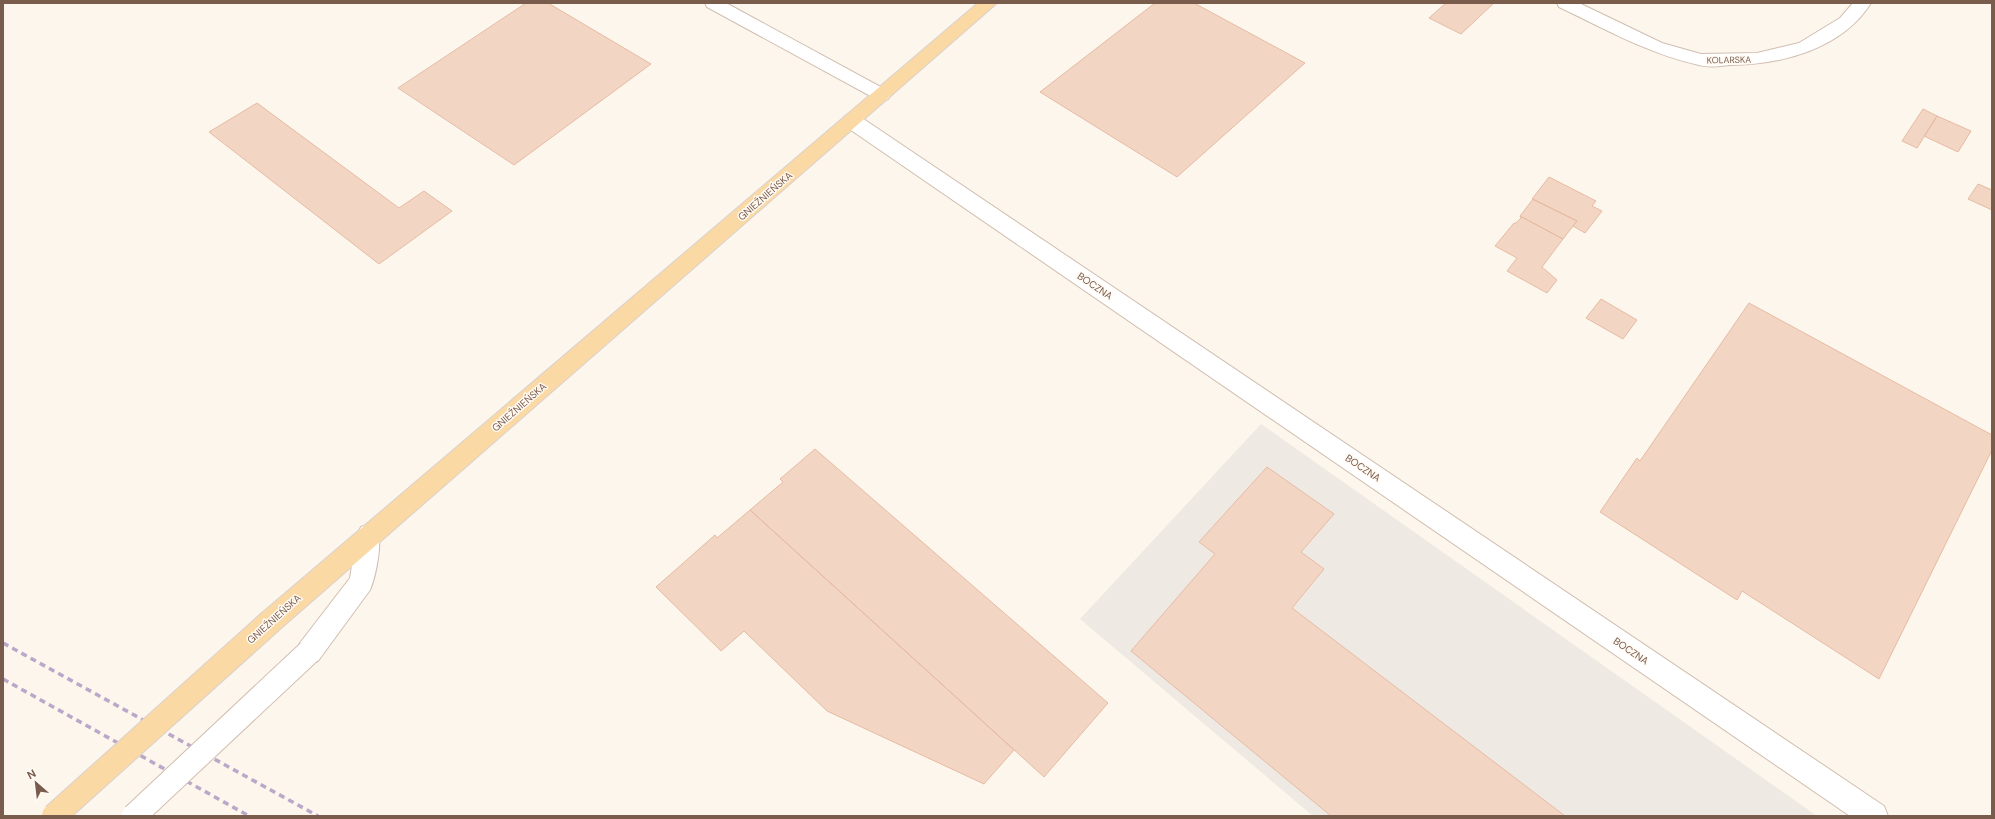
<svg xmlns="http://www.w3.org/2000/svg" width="1995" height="819" font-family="'DM Sans',sans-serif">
<rect width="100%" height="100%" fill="#fdf6ec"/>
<path fill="#efe9e4" d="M1261,424L1817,816H1313L1080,619Z"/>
<path fill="#f3d5c3" stroke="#e6bba3" d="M526,3H548L651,64L514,165L398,88Z
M1155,3H1194L1305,63L1177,177L1040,92Z
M1446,3H1494L1461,34L1429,18Z
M257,103L399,208L424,191L452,211L379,264L209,132Z
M1923,109L1937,116L1917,148L1902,141Z
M1937,116L1971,131L1958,152L1924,136Z
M1549,177L1596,201L1592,206L1602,211L1585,233L1573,226L1577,221L1532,199Z
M1978,184L1992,190V210L1968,199Z
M1533,199L1577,221L1563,239L1520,216Z
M1520,216L1563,239L1542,267L1557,280L1547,293L1507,271L1517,258L1495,246L1514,223H1516L1521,218Z
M1601,299L1637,320L1623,339L1586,318Z
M1749,303L1992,435V450L1879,679L1742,591L1737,600L1600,512L1637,458L1640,461Z
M815,449L1108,703L1044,777L750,510L783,482L780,479Z
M1267,467L1334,514L1301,552L1324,569L1292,608L1565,816H1331L1131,651L1215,554L1199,542Z
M750,510L1014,750L984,784L827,711L744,631L721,651L656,587L715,535L717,538Z"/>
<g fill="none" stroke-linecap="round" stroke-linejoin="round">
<g stroke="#d1beb0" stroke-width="2">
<path id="minor" d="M705,3H726L888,91L891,95L888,99L882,101L876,99L707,7Z
M1557,3H1579L1662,43L1701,54L1757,53L1799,43L1840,18L1853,3H1871C1842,49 1781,65 1730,65C1720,66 1709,68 1699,65C1649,54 1605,29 1559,7Z
M852,114L859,116L1884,806L1888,816H1850L845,126L843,121L845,116Z
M369,524L377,527C383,541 376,576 370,590L318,661L309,664L300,661L296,652L300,643L350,578L357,535L361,527Z"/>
</g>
<g stroke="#dad1cd" stroke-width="2">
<path id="major" d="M978,3H997L280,629L271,633L262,629L259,621L262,613Z"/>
</g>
<use href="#minor" fill="#fff" fill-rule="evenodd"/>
<use href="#major" fill="#fbd9a5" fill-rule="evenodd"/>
<path stroke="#b9a8c9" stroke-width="3.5" stroke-dasharray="6 4.5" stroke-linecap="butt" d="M3,643L318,816
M3,679L249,816"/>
<g stroke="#d1beb0" stroke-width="26" stroke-linecap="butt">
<path id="minor-bridge" d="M134,816L309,652"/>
</g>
<g stroke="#dad1cd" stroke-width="26" stroke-linecap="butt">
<path id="major-bridge" d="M54,816L271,621"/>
</g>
<use href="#minor-bridge" stroke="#fff" stroke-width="24"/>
<use href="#major-bridge" stroke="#fbd9a5" stroke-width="24"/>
</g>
<g text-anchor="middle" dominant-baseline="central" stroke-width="3" stroke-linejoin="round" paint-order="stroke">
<g font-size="9" fill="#7a5c4d" stroke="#fffaf3">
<text transform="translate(1729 60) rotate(-1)">KOLARSKA</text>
</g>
<g font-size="10" fill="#7a5c4d" stroke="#fffaf3">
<text transform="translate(765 196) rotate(-41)">GNIEŹNIEŃSKA</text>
<text transform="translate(1095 286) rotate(34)">BOCZNA</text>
<text transform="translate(519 407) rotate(-41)">GNIEŹNIEŃSKA</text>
<text transform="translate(1363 468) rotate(34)">BOCZNA</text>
<text transform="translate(274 619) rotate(-42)">GNIEŹNIEŃSKA</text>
<text transform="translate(1631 651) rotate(34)">BOCZNA</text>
</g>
</g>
<rect width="1995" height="819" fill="none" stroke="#7a5c4d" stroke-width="8"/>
<g transform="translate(36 783) rotate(332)" stroke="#fffaf3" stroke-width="3" paint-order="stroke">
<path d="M0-3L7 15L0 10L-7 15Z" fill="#7a5c4d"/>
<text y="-6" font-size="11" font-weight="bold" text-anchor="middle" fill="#7a5c4d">N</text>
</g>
</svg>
